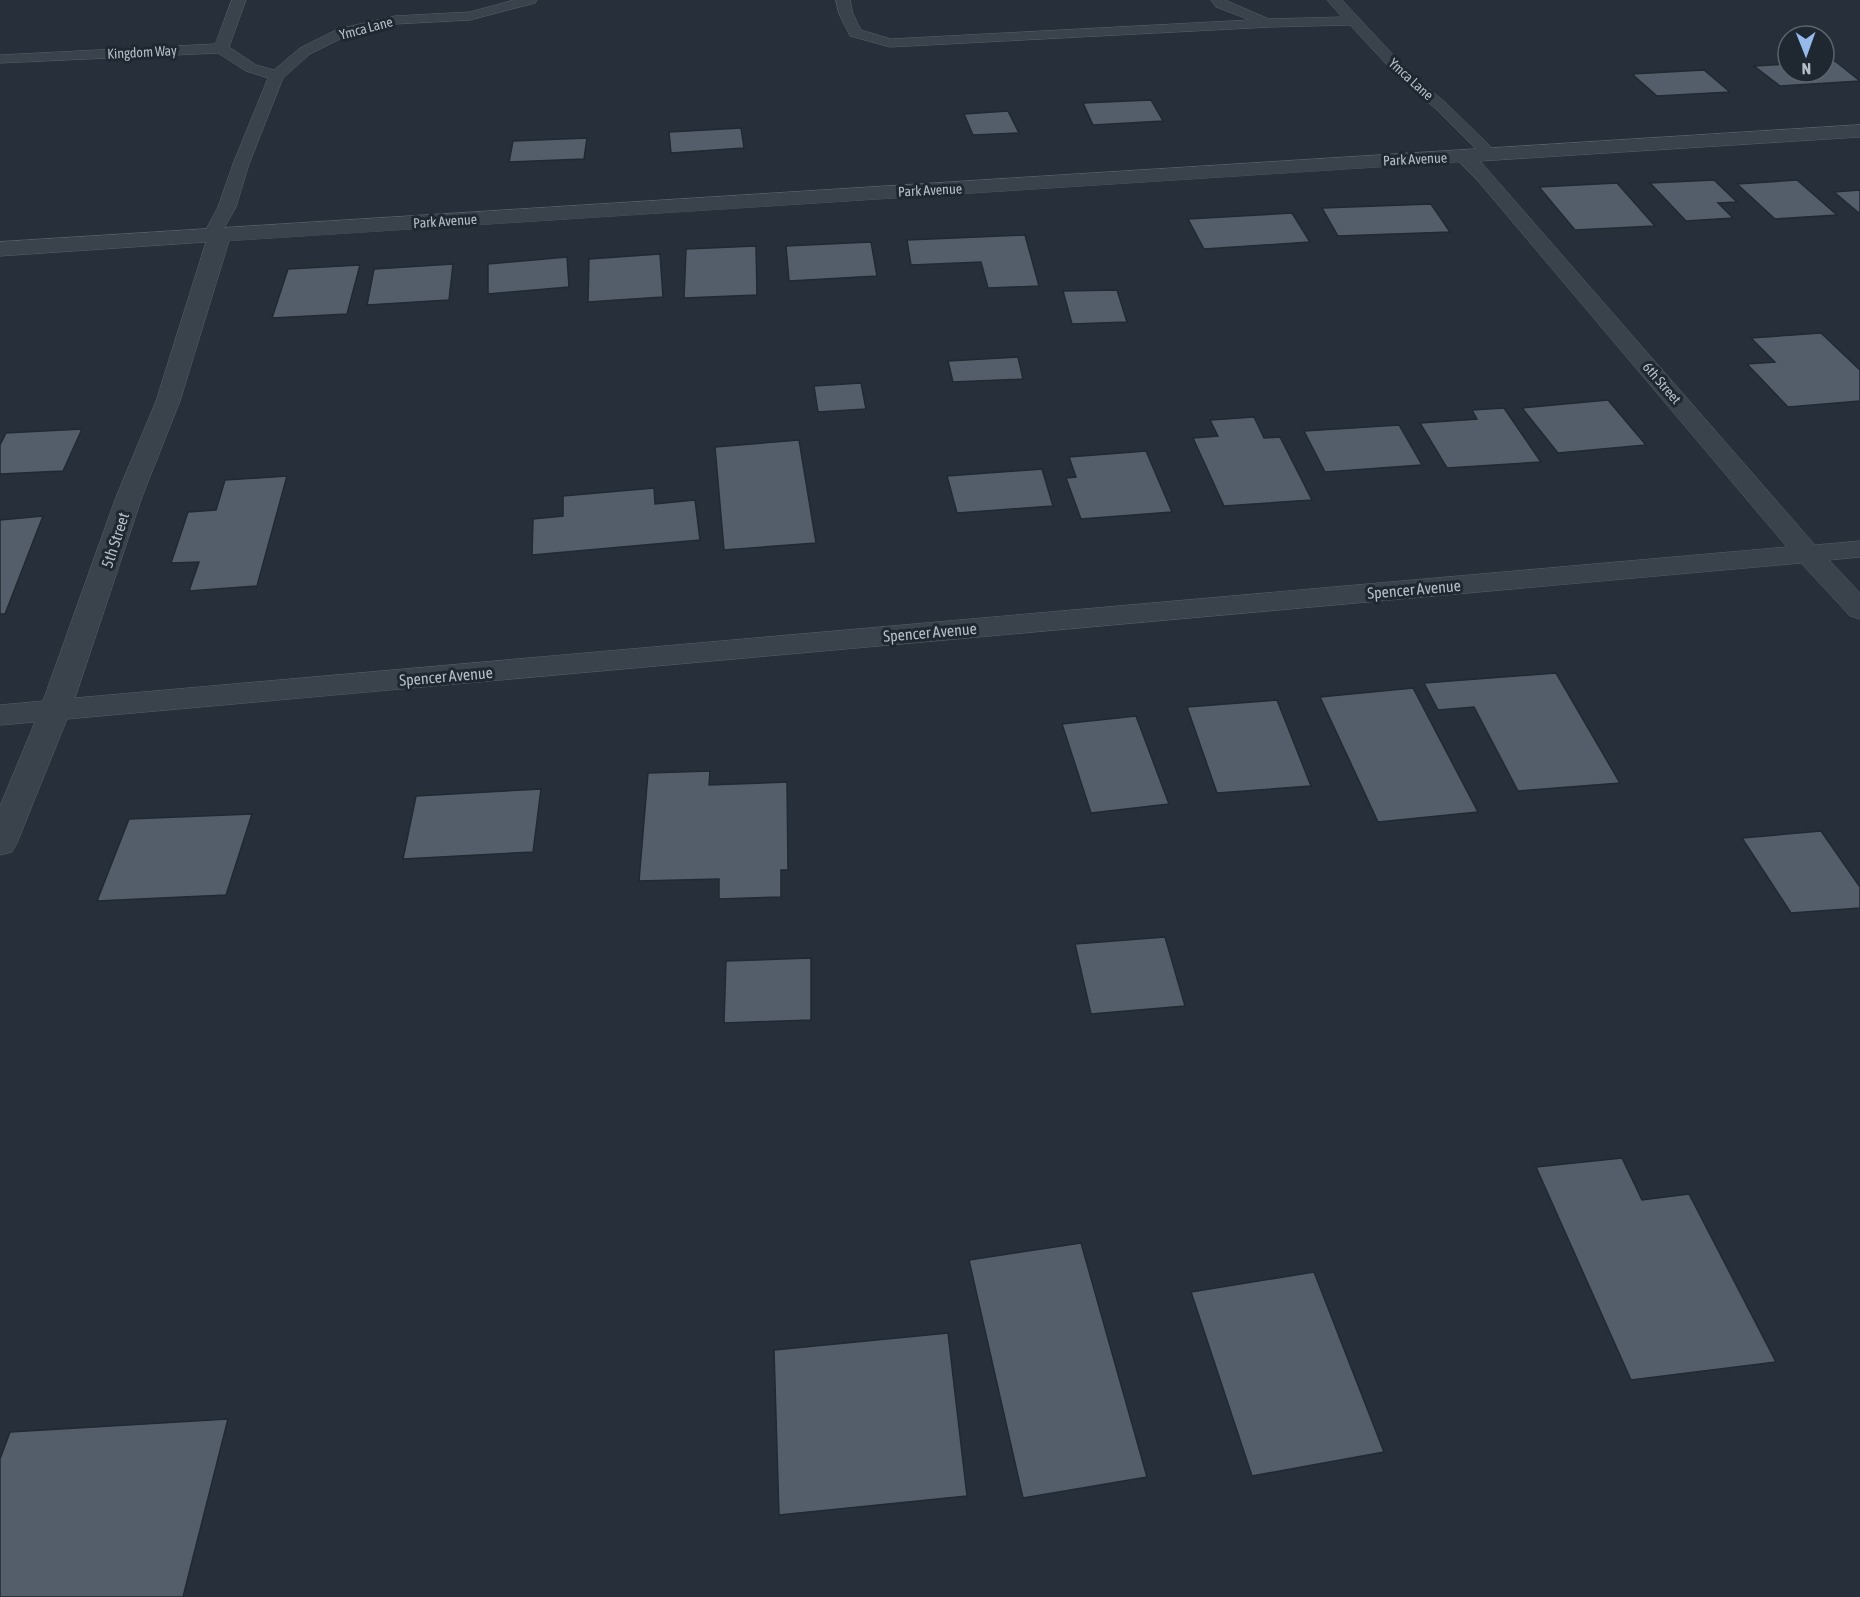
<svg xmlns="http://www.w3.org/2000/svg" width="1860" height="1597" font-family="'Asap Condensed',sans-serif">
<rect width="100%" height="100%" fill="#27303a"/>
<path fill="#545e6a" stroke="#212932" stroke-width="1.5" d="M1835,61L1860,81L1780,86L1754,66L1788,64V72H1824V62Z
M1704,70L1730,92L1657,96L1632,74Z
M1151,100L1163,121L1093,125L1083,103Z
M1008,111L1019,133L973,135L964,114Z
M741,128L744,148L671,153L669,132Z
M587,138L584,159L509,162L513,141Z
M1714,180L1737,202L1718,203L1733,218L1686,221L1650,183Z
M1797,180L1837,215L1775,219L1737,184Z
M1617,183L1655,226L1575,230L1539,187Z
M1860,190V214L1834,192Z
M1431,204L1450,232L1338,236L1322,208Z
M1292,213L1310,242L1204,249L1188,219Z
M1025,235L1039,286L988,288L981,262L911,265L907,240Z
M871,242L877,276L789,281L786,246Z
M756,246L757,295L684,298L686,249Z
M660,254L663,297L588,302L589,259Z
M567,257L569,287L488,294V264Z
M453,264L449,300L367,305L374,269Z
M360,265L347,314L272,318L288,269Z
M1117,290L1127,322L1072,324L1063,291Z
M1821,333L1860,370V401L1788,407L1747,364L1775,362L1751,338Z
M1018,357L1023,379L953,382L948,361Z
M861,383L866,409L818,412L814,386Z
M1608,400L1646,445L1558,453L1522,408Z
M1504,408L1541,462L1447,468L1420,423L1477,419L1472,410Z
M1254,417L1264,438L1280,437L1312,500L1224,506L1193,438L1218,436L1210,420Z
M1399,425L1422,465L1325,472L1304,431Z
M82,429L63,471L0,474V445L6,433Z
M799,440L816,543L724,550L715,447Z
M1146,451L1172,512L1081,519L1066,478L1076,477L1069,457Z
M1042,469L1053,506L957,513L947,476Z
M287,476L257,586L189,591L199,562L171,563L188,512L216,510L225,480Z
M654,488L655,504L695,500L700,540L532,555L533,519L563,516V496Z
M43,516L5,614H0V520Z
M1556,673L1620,783L1518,791L1474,707L1438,710L1424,683Z
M1413,688L1478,812L1378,822L1320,697Z
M1277,700L1311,786L1217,793L1187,707Z
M1136,716L1169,804L1091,813L1062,724Z
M710,771L709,785L787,782L788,870H781V897L719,899V879L639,881L648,773Z
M541,789L533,852L403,859L416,796Z
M252,814L226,895L97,901L129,819Z
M1821,831L1860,887V908L1791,913L1742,838Z
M1165,937L1185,1006L1091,1014L1075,944Z
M811,958V1020L724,1023L726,961Z
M1622,1158L1642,1200L1689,1194L1776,1362L1631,1380L1536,1167Z
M1081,1243L1147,1477L1023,1498L969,1260Z
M1314,1272L1384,1452L1252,1476L1191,1292Z
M948,1333L967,1496L779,1515L774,1350Z
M228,1419L183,1597H0V1459L10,1432Z"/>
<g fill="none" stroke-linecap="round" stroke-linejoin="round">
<g stroke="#586069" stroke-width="1">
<path id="lane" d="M232,0H246L229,47L256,65L274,70L300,48L338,29L395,16L470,12L514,0H537L535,3L470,20L395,24L348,35L310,54L283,78L249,164L236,207L218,239H206L203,235L218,207L233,164L268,78L246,71L218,53L0,63V55L215,44Z
M836,0H850L853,14L861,30L891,39L1250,20L1216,7L1211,0H1225L1269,19L1342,17L1327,0H1342L1411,74L1446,103L1499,155L1497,158H1485L1436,109L1401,80L1350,25L1270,27L890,47L850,36L839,14Z"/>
</g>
<g stroke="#586069" stroke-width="1">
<path id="street" d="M1860,125V137L1480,161L1815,545L1860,541V557L1829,560L1860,593V619L1850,616L1801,563L67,719L17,843L12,852L0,855V806L35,722L0,725V705L43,701L116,497L156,401L206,242L0,256V242ZM1459,162L1478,181L1787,547L75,698L142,497L180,401L229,241Z"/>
</g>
<use href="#lane" fill="#3a424b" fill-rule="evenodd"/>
<use href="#street" fill="#3a424b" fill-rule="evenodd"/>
</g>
<g text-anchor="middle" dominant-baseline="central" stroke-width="6" stroke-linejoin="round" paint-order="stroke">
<g font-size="14" fill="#b6bdc6" stroke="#1f2730">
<text transform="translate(366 28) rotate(-15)">Ymca Lane</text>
<text transform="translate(142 52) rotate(-3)">Kingdom Way</text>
<text transform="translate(1411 79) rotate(42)">Ymca Lane</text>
<text transform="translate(1415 159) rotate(-3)">Park Avenue</text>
<text transform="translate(930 190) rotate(-3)">Park Avenue</text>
<text transform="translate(445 221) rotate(-4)">Park Avenue</text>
<text transform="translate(1662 383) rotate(49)">6th Street</text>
</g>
<g font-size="16" fill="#b6bdc6" stroke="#1f2730">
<text transform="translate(115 540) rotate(-72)">5th Street</text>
<text transform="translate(1414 589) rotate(-5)">Spencer Avenue</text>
<text transform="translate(930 632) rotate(-5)">Spencer Avenue</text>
<text transform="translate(446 676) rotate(-5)">Spencer Avenue</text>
</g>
</g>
<g transform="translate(1806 54) rotate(179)"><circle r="28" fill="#1f2730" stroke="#5b636c" stroke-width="1.5"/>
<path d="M0-4.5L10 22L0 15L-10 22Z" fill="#96bbeb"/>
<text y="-9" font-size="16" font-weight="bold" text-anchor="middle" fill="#b6bdc6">N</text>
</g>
</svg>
